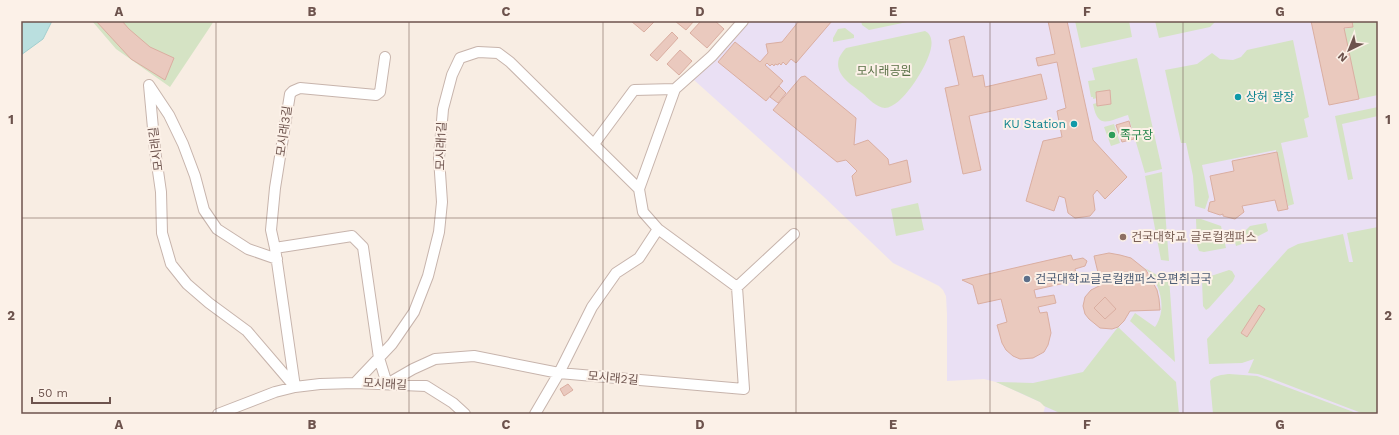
<svg xmlns="http://www.w3.org/2000/svg" width="1399" height="435" font-family="'Work Sans','Noto Sans KR',sans-serif">
<rect width="100%" height="100%" fill="#f8ede3"/>
<path fill="#eae0f4" d="M753,21H1378V414H1043L1045,407L1042,403L996,382L984,379L947,381V314L946,296L943,290L939,286L893,263L824,197L694,80L693,77L737,30Z"/>
<path fill="#d5e3c4" d="M92,21H214L170,87L116,49Z
M861,21H912L869,30L862,25Z
M1075,21H1129L1132,37L1081,48Z
M1155,21H1216L1210,27L1159,38Z
M1352,21H1378V95L1359,99L1344,29L1353,27Z
M845,28L854,35V38L833,42V38L838,29Z
M925,31C934,35 932,48 929,55C924,70 902,107 885,108C877,108 868,98 862,93C851,84 834,75 839,58C841,54 843,51 846,48Z
M1293,40L1309,117L1304,119L1308,137L1281,143L1294,204L1288,206L1276,150L1202,165L1209,197L1205,209L1195,206L1193,176L1186,143H1181L1165,70L1197,64L1212,53L1220,59L1233,60L1241,57L1247,50Z
M1137,58L1162,169L1145,173L1128,115C1108,121 1098,130 1093,104L1097,103V106L1111,104L1110,91L1096,92L1097,98L1093,99V97H1091L1088,81L1095,80L1092,68Z
M1378,107V116L1342,124L1353,179L1348,180L1335,116Z
M1114,124L1120,143L1111,146L1104,127Z
M1162,172L1169,261L1161,260L1145,176Z
M918,203L924,230L896,236L891,209Z
M1196,219H1201L1221,226L1226,248L1204,252L1199,251L1197,245Z
M1266,223L1268,231L1245,243L1236,246L1233,234L1245,231L1250,226Z
M1378,227V414H1364L1270,378L1258,374L1248,373L1254,359L1242,363L1209,364L1207,339L1288,249L1298,244L1343,234L1349,262H1353L1347,233Z
M1145,268L1157,275L1169,277L1175,362L1130,321L1135,313L1155,327C1168,309 1160,282 1145,268Z
M1229,270L1232,271L1235,276L1233,281L1209,308L1206,310L1203,306L1202,281L1205,278Z
M1118,327L1176,382L1179,414H1062L1044,406L1040,402L996,382L1033,383L1083,372Z
M1229,374L1257,376L1359,414H1213L1210,381C1214,375 1222,375 1229,374Z"/>
<path fill="#badfdf" stroke="#a2cfcf" d="M21,21H52L43,39L21,55Z"/>
<path fill="#eac9be" stroke="#daaea1" d="M96,21H122L129,29L150,47L174,58L165,80L131,59Z
M631,21H653L654,22L644,32Z
M675,21H694L686,30Z
M701,21H715L724,29L707,48L690,33Z
M799,21H832L796,63L791,59L786,65L783,62L781,65L779,63L778,65L775,64L774,66L772,64L770,66L767,63L765,65L783,81L766,101L718,62L735,42L760,62L768,53L766,44L782,42Z
M1048,21H1067L1093,140L1127,177L1105,199L1097,190L1093,195L1095,210L1090,216L1075,218L1068,213L1065,198L1059,196L1054,211L1026,201L1043,141L1062,137L1057,111L1066,108L1057,62L1038,66L1036,58L1055,54Z
M1311,21H1352L1353,27L1344,28L1359,99L1329,105Z
M672,32L678,38L657,61L650,55Z
M964,36L973,77L983,75L985,87L1041,74L1047,99L969,116L981,170L963,174L945,88L959,85L949,40Z
M680,50L692,61L679,75L667,64Z
M805,76L856,118L854,145L868,140L888,159L889,165L907,160L911,182L856,196L852,176L857,171L846,160L837,162L773,110L801,77Z
M779,86L786,93L778,103L770,97Z
M1110,90L1111,104L1097,106L1096,92Z
M1129,121L1134,139L1122,142L1116,125Z
M1277,152L1288,209L1278,211L1275,200L1242,206L1244,212L1235,219L1223,216V214L1220,215L1208,211L1210,202L1215,201L1210,176L1234,171L1232,161Z
M1109,253L1120,255L1131,258L1146,270L1157,290L1159,299L1160,310L1130,311L1124,321L1118,327L1112,329L1100,328L1089,319L1085,314L1083,306L1085,297L1091,290L1101,285L1094,256Z
M1071,255L1073,260L1083,258L1087,261L1085,266L1075,269L1078,280L1034,290L1036,298L1054,295L1056,303L1038,307L1040,313L1047,312L1051,333L1048,345L1044,352L1033,358L1020,359L1013,356L1006,350L1002,343L997,325L1007,322L1001,299L978,304L973,285L962,280Z
M1105,297L1116,309L1105,319L1094,308Z
M1259,305L1265,309L1247,337L1241,333Z
M568,384L573,390L564,396L560,389Z"/>
<g fill="none" stroke-linecap="round" stroke-linejoin="round">
<g stroke="#c7b4ac" stroke-width="12">
<path id="minor" d="M594,144L634,90L675,89L712,56L743,21
M639,189L675,89
M275,248L271,230L275,188L290,94L293,91L300,88L376,95L380,92L385,57
M277,259L248,249L217,229L204,210L195,176L183,144L169,115L149,85L155,150L161,192L162,233L171,264L187,284L209,303L247,331L295,387
M737,287L794,234
M355,383L392,344L414,312L428,276L439,232L442,202L439,158L443,109L452,75L460,58L478,52L498,53L510,62L639,189L643,212L658,229L639,258L616,273L592,307L559,373L535,414
M295,387L275,248L352,236L363,247L379,358L387,384L413,369L435,359L474,356L559,373L744,389L737,287L658,229
M218,414L275,392L295,387L320,384L355,383L426,386L453,403L465,414"/>
</g>
<use href="#minor" stroke="#fff" stroke-width="10"/>
</g>
<path fill="none" stroke="#6d534d" stroke-width="1" stroke-opacity="0.55" d="M216,21V414M409,21V414M603,21V414M796,21V414M990,21V414M1183,21V414M21,218H1378"/>
<g fill="#0f9aa8" stroke="#fcf1e8" stroke-width="1.5">
<circle cx="1238" cy="97" r="4"/>
<circle cx="1074" cy="124" r="4"/>
</g>
<circle fill="#2e9e5b" stroke="#fcf1e8" stroke-width="1.5" cx="1112" cy="135" r="4"/>
<circle fill="#8d6e63" stroke="#fcf1e8" stroke-width="1.5" cx="1123" cy="237" r="4"/>
<circle fill="#5c6f8a" stroke="#fcf1e8" stroke-width="1.5" cx="1027" cy="279" r="4"/>
<g text-anchor="middle" dominant-baseline="central" stroke-width="4" stroke-linejoin="round" paint-order="stroke">
<g font-size="12" fill="#597146" stroke="#fcf1e8">
<text x="884" y="71">모시래공원</text>
</g>
<g font-size="12" fill="#0d838f" stroke="#fcf1e8" text-anchor="start">
<text x="1246" y="97">상허 광장</text>
<text x="1066" y="124" text-anchor="end">KU Station</text>
</g>
<g font-size="12" fill="#6d534d" stroke="#fcf1e8">
<text transform="translate(284 131) rotate(-82)">모시래3길</text>
<text transform="translate(441 146) rotate(-88)">모시래1길</text>
<text transform="translate(156 149) rotate(-97)">모시래길</text>
<text transform="translate(613 378) rotate(5)">모시래2길</text>
<text transform="translate(385 384) rotate(3)">모시래길</text>
</g>
<g font-size="12" fill="#27864d" stroke="#fcf1e8" text-anchor="start">
<text x="1120" y="135">족구장</text>
</g>
<g font-size="12" fill="#785e54" stroke="#fcf1e8" text-anchor="start">
<text x="1131" y="237">건국대학교 글로컬캠퍼스</text>
</g>
<g font-size="12" fill="#4e5e75" stroke="#fcf1e8" text-anchor="start">
<text x="1035" y="279">건국대학교글로컬캠퍼스우편취급국</text>
</g>
</g>
<rect width="1399" height="435" fill="none" stroke="#fcf1e8" stroke-width="44"/>
<g transform="translate(1349 50) rotate(223)" stroke="#fcf1e8" stroke-width="3" paint-order="stroke">
<path d="M0-3L7 15L0 10L-7 15Z" fill="#6d534d"/>
<text y="-6" font-size="11" font-weight="bold" text-anchor="middle" fill="#6d534d">N</text>
</g>
<path d="M32 397v6h78v-6" fill="none" stroke="#6d534d" stroke-width="2"/>
<text x="38" y="397" font-size="12" fill="#6d534d" stroke="#fcf1e8" stroke-width="3" paint-order="stroke">50 m</text>
<rect x="22" y="22" width="1355" height="391" fill="none" stroke="#6d534d" stroke-width="1.5"/>
<g font-size="13" text-anchor="middle" font-weight="bold" fill="#6d534d">
<text x="119" y="16">A</text>
<text x="312" y="16">B</text>
<text x="506" y="16">C</text>
<text x="700" y="16">D</text>
<text x="893" y="16">E</text>
<text x="1087" y="16">F</text>
<text x="1280" y="16">G</text>
<text x="11" y="124">1</text>
<text x="1388" y="124">1</text>
<text x="11" y="320">2</text>
<text x="1388" y="320">2</text>
<text x="119" y="429">A</text>
<text x="312" y="429">B</text>
<text x="506" y="429">C</text>
<text x="700" y="429">D</text>
<text x="893" y="429">E</text>
<text x="1087" y="429">F</text>
<text x="1280" y="429">G</text>
</g>
</svg>
